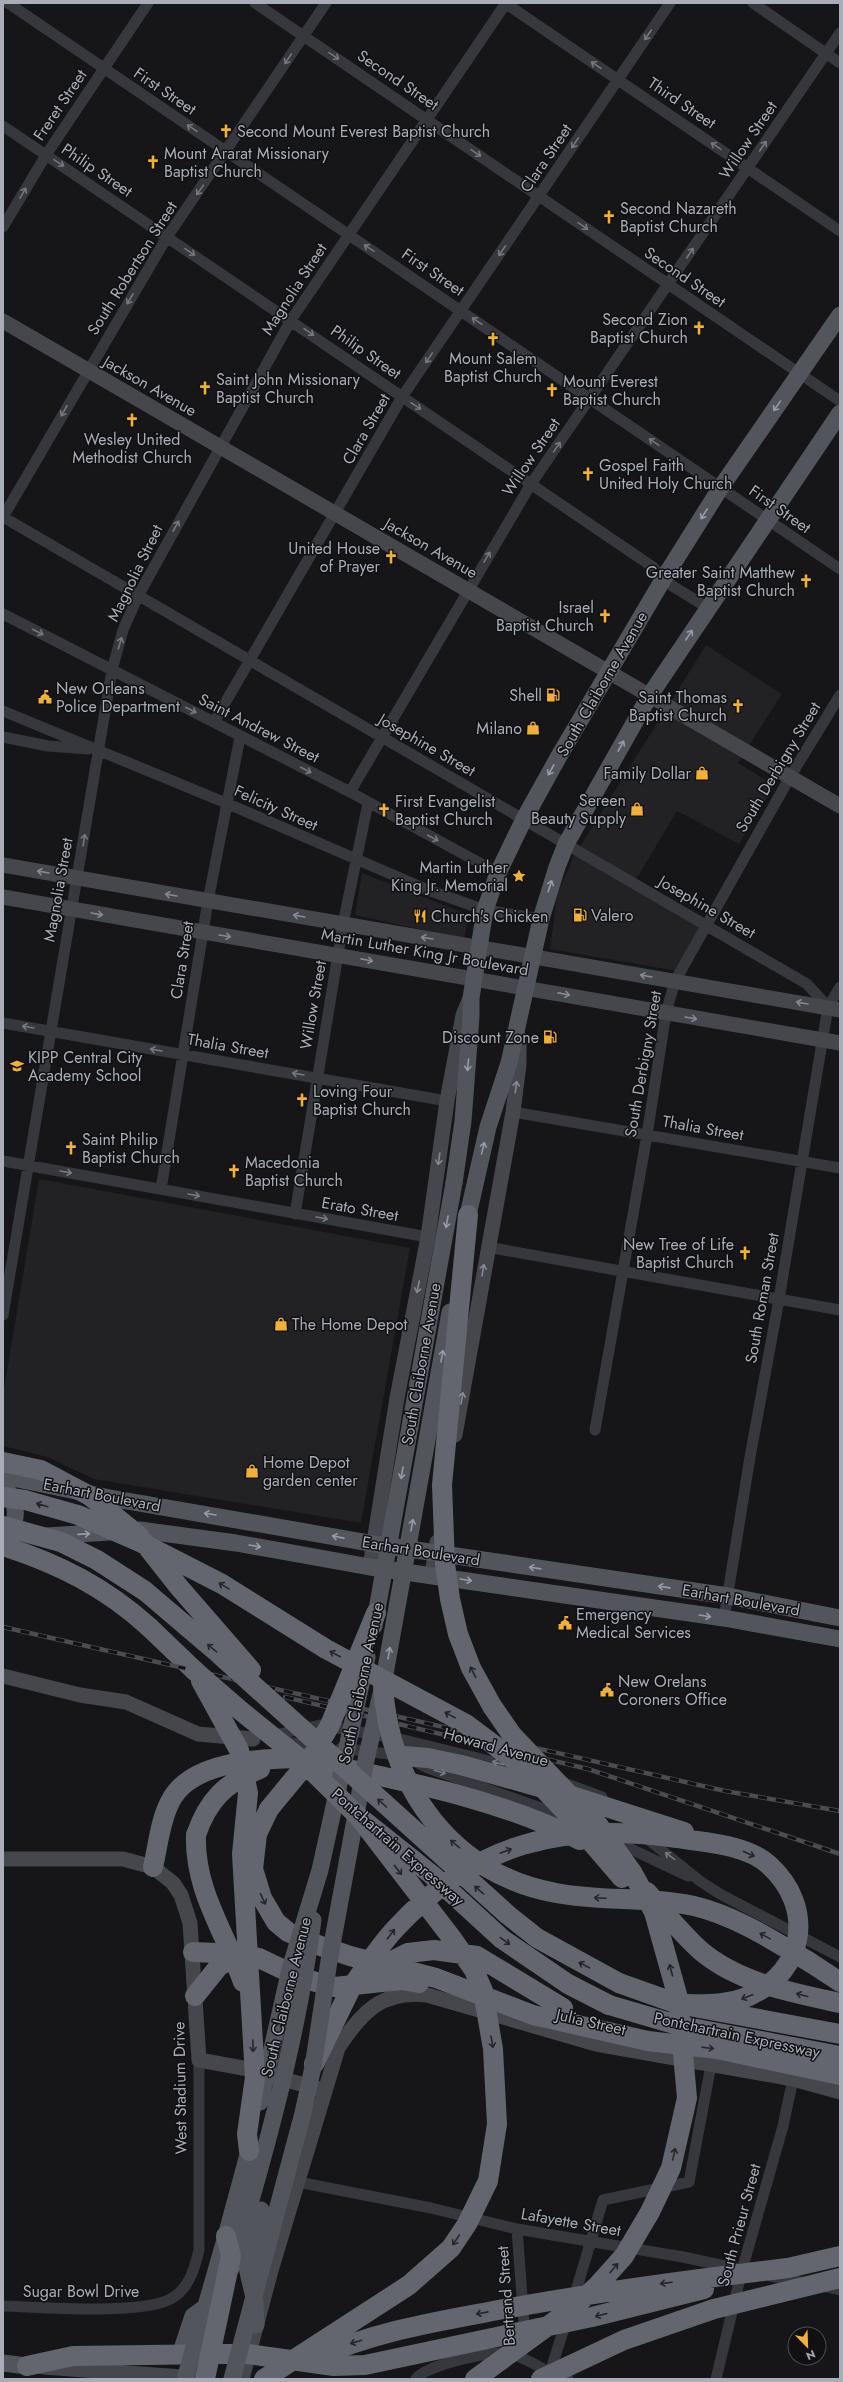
<svg xmlns="http://www.w3.org/2000/svg" width="843" height="2382" font-family="Jost,sans-serif">
<rect width="100%" height="100%" fill="#161618"/>
<path fill="#222225" d="M706,645L782,694L738,763L774,785L739,844L677,811L631,888L699,927L677,971L550,949L557,895L574,856Z
M362,873L469,915L464,939L355,915Z
M39,1179L410,1248L361,1523L94,1479L47,1457L3,1446V1395Z"/>
<g fill="none" stroke-linecap="round" stroke-linejoin="round">
<path stroke="#37383d" stroke-width="11" d="M8,3L840,569
M255,3L840,401
M505,3L840,231
M753,3L840,63
M3,126L653,567L671,585L708,608
M3,227L46,155L148,3
M3,517L807,984L828,1007
M3,517L167,237L326,3
M3,614L350,792L498,873
M3,711L226,803L428,890L485,910L541,919
M214,722L402,397L670,3
M3,737L48,746L88,749
M350,792L531,484L840,33
M3,1023L447,1101
M513,1112L840,1168
M3,1161L428,1237
M161,1189L208,901L240,737
M295,1214L343,924L368,803
M487,1247L840,1310
M3,1315L112,670L123,630L138,596L291,320L506,3
M595,1430L647,1135L666,1013L675,981L790,777L840,695
M724,1618L750,1457L779,1299L828,1007L840,987
M270,1736L320,1725L400,1739L517,1768
M283,1742L318,1746
M341,1748L404,1756L428,1768L566,1817
M562,1782L602,1797
M645,1837L700,1881L720,1894L840,1957
M614,1841L688,1876
M298,2182L431,2208L517,2229L683,2257L739,2269
M517,2229L525,2336
M771,2276L805,2283
M822,2286L840,2290
M573,2301L603,2200L689,2182L711,2065
M3,2306C40,2307 147,2316 174,2297C190,2286 195,2267 199,2250V2060
M550,2372L567,2319
M416,2379C426,2365 494,2349 512,2354C531,2360 548,2374 568,2379
M716,2379L742,2270L783,2126L793,2079"/>
<path stroke="#45474d" stroke-width="15" d="M3,321L840,806
M3,865L840,1010
M3,897L840,1043
M455,1435L513,1112L519,1065V1037
M370,1567L397,1398L428,1237L447,1101L463,1015L470,998
M432,1574L437,1542
M3,1676L80,1695L126,1702L198,1734L253,1739
M3,1859H123L153,1867L173,1883L181,1895L190,1923L199,2060L243,2068L319,2089
M43,2367L197,2378
M242,2379L272,2267L338,2048C361,2013 381,1990 427,1995L596,2044L793,2079L840,2092"/>
<path stroke="#53555c" stroke-width="17" d="M454,1183L463,1121L471,1016V998L485,910L498,873L524,819L559,756L664,578L721,487L840,315
M468,1215L488,1127L509,1063L541,919L557,867L566,844L650,695L840,413
M3,1476L110,1498L375,1544L728,1596L840,1618
M6,1489C20,1506 16,1520 9,1539
M47,1536L140,1530L236,1543L370,1567L724,1618L840,1639
M226,2236L249,2151
M232,2267L249,2207
M256,2325L255,2302L248,2272L251,2247L261,2210
M180,2355L193,2316L212,2302
M3,2363L27,2366"/>
<path stroke="#63666e" stroke-width="20" d="M149,1627L195,1671
M404,1756L428,1758L461,1765
M269,1809L257,1834L253,1869L262,1898L276,1922L288,1932L312,1943L350,1956L436,1978L533,2015L648,2041L717,2049L840,2075
M196,1835C208,1800 225,1783 260,1769
M153,1867C158,1846 160,1821 170,1802C189,1762 256,1759 295,1758C391,1779 491,1795 580,1840
M647,1892C664,1912 681,1933 701,1951C739,1983 793,1993 840,2003
M193,1952L240,1954
M811,1963L840,1982
M619,1983L678,2004L840,2034
M195,1996L219,1966L240,1954L259,1958L301,1978L335,1987L401,1980L419,1983
M609,2005L681,2026L840,2056
M314,2064L351,1988
M788,2268L840,2256
M27,2366L73,2356L220,2354H248L334,2366L365,2365L506,2335"/>
<g stroke="#4a4c52" stroke-width="4.5">
<path id="rail" d="M3,1627L725,1791L840,1811
M285,1697L588,1769L840,1854"/>
</g>
<use href="#rail" stroke="#111113" stroke-width="3" stroke-dasharray="9" stroke-linecap="butt"/>
<path stroke="#53555c" stroke-width="17" d="M374,1626L454,1183
M260,2102L290,1969L320,1870L367,1657
M249,2207C276,2113 300,2018 313,1920
M185,2379L226,2236
M232,2379L303,2113L313,2067L329,1961L366,1760L383,1685L450,1312"/>
<path stroke="#63666e" stroke-width="20" d="M468,1215L442,1485L445,1564L450,1599L458,1634L471,1668L492,1706L512,1735L599,1826L632,1872L654,1912L678,1998L687,2098L671,2168L650,2212L624,2256L598,2285L574,2307L475,2379
M3,1462L41,1470L90,1496L138,1535L179,1587L251,1670
M3,1497L25,1500L78,1515L140,1542L222,1584L326,1649L466,1724L522,1766L561,1807L622,1878
M3,1526L61,1542L97,1560L145,1591L219,1654L508,1915L537,1938L619,1983
M3,1546C59,1564 105,1587 149,1627
M195,1671L241,1711L298,1757L358,1816L432,1875L502,1939L568,1984L609,2005
M201,1681L239,1750L248,1793L242,1854L255,2077L247,2134L249,2151
M383,1685C389,1787 452,1874 556,1893C602,1902 649,1896 694,1906C736,1916 774,1941 811,1963
M461,1765L543,1788
M572,1796L684,1832
M269,1809L311,1758L330,1725L376,1613
M196,1835C194,1890 225,1932 243,1982
M362,1980L378,1968L408,1953L434,1950L477,1956L563,2008
M351,1988C365,1968 379,1946 396,1928C475,1842 564,1822 677,1838C706,1843 746,1844 769,1865C815,1907 806,1971 749,1996C727,2006 701,2004 678,2004
M506,2335L592,2317L704,2289
M316,2358C371,2333 429,2323 488,2312C588,2293 687,2280 788,2268
M205,2379L231,2256L226,2236
M264,2379L409,2285L451,2248L467,2224L488,2181L497,2124L493,2049L483,1991L474,1970L451,1937L358,1816
M541,2379L624,2340L714,2309L840,2278"/>
</g>
<defs><path id="oneway-shaft" d="M-6 0H5M1.5-3L5.5 0L1.5 3" fill="none" stroke-width="1.6" stroke-linecap="round" stroke-linejoin="round"/></defs>
<g stroke="#757881">
<use href="#oneway-shaft" transform="translate(648 35) rotate(124)"/>
<use href="#oneway-shaft" transform="translate(334 56) rotate(34)"/>
<use href="#oneway-shaft" transform="translate(288 59) rotate(124)"/>
<use href="#oneway-shaft" transform="translate(596 65) rotate(-146)"/>
<use href="#oneway-shaft" transform="translate(192 128) rotate(-146)"/>
<use href="#oneway-shaft" transform="translate(575 143) rotate(124)"/>
<use href="#oneway-shaft" transform="translate(716 146) rotate(-146)"/>
<use href="#oneway-shaft" transform="translate(763 146) rotate(-56)"/>
<use href="#oneway-shaft" transform="translate(476 153) rotate(34)"/>
<use href="#oneway-shaft" transform="translate(59 163) rotate(34)"/>
<use href="#oneway-shaft" transform="translate(200 190) rotate(125)"/>
<use href="#oneway-shaft" transform="translate(23 193) rotate(-60)"/>
<use href="#oneway-shaft" transform="translate(583 226) rotate(35)"/>
<use href="#oneway-shaft" transform="translate(369 248) rotate(-146)"/>
<use href="#oneway-shaft" transform="translate(502 251) rotate(124)"/>
<use href="#oneway-shaft" transform="translate(190 252) rotate(34)"/>
<use href="#oneway-shaft" transform="translate(690 253) rotate(-56)"/>
<use href="#oneway-shaft" transform="translate(130 299) rotate(121)"/>
<use href="#oneway-shaft" transform="translate(477 321) rotate(-146)"/>
<use href="#oneway-shaft" transform="translate(309 332) rotate(35)"/>
<use href="#oneway-shaft" transform="translate(429 358) rotate(124)"/>
<use href="#oneway-shaft" transform="translate(416 406) rotate(34)"/>
<use href="#oneway-shaft" transform="translate(64 411) rotate(119)"/>
<use href="#oneway-shaft" transform="translate(654 442) rotate(-146)"/>
<use href="#oneway-shaft" transform="translate(557 447) rotate(-55)"/>
<use href="#oneway-shaft" transform="translate(176 526) rotate(-61)"/>
<use href="#oneway-shaft" transform="translate(487 557) rotate(-59)"/>
<use href="#oneway-shaft" transform="translate(38 632) rotate(27)"/>
<use href="#oneway-shaft" transform="translate(120 643) rotate(-74)"/>
<use href="#oneway-shaft" transform="translate(191 710) rotate(27)"/>
<use href="#oneway-shaft" transform="translate(306 770) rotate(27)"/>
<use href="#oneway-shaft" transform="translate(433 838) rotate(28)"/>
<use href="#oneway-shaft" transform="translate(84 840) rotate(-81)"/>
<use href="#oneway-shaft" transform="translate(28 1027) rotate(-170)"/>
<use href="#oneway-shaft" transform="translate(156 1050) rotate(-170)"/>
<use href="#oneway-shaft" transform="translate(298 1074) rotate(-170)"/>
<use href="#oneway-shaft" transform="translate(66 1172) rotate(10)"/>
<use href="#oneway-shaft" transform="translate(194 1195) rotate(10)"/>
<use href="#oneway-shaft" transform="translate(322 1218) rotate(10)"/>
<use href="#oneway-shaft" transform="translate(498 1763) rotate(-164)"/>
<use href="#oneway-shaft" transform="translate(440 1772) rotate(17)"/>
<use href="#oneway-shaft" transform="translate(670 1856) rotate(-143)"/>
</g>
<g stroke="#979ba6">
<use href="#oneway-shaft" transform="translate(777 406) rotate(125)"/>
<use href="#oneway-shaft" transform="translate(704 514) rotate(122)"/>
<use href="#oneway-shaft" transform="translate(689 635) rotate(-56)"/>
<use href="#oneway-shaft" transform="translate(621 746) rotate(-61)"/>
<use href="#oneway-shaft" transform="translate(551 770) rotate(119)"/>
<use href="#oneway-shaft" transform="translate(550 886) rotate(-72)"/>
<use href="#oneway-shaft" transform="translate(468 1065) rotate(95)"/>
<use href="#oneway-shaft" transform="translate(483 1148) rotate(-76)"/>
<use href="#oneway-shaft" transform="translate(447 1222) rotate(100)"/>
<use href="#oneway-shaft" transform="translate(442 1356) rotate(-80)"/>
<use href="#oneway-shaft" transform="translate(402 1473) rotate(100)"/>
<use href="#oneway-shaft" transform="translate(210 1514) rotate(-171)"/>
<use href="#oneway-shaft" transform="translate(412 1525) rotate(-80)"/>
<use href="#oneway-shaft" transform="translate(84 1534) rotate(-4)"/>
<use href="#oneway-shaft" transform="translate(338 1537) rotate(-169)"/>
<use href="#oneway-shaft" transform="translate(255 1546) rotate(10)"/>
<use href="#oneway-shaft" transform="translate(535 1568) rotate(-172)"/>
<use href="#oneway-shaft" transform="translate(466 1580) rotate(9)"/>
<use href="#oneway-shaft" transform="translate(664 1587) rotate(-172)"/>
<use href="#oneway-shaft" transform="translate(705 1616) rotate(9)"/>
<use href="#oneway-shaft" transform="translate(389 1653) rotate(-80)"/>
</g>
<g stroke="#858993">
<use href="#oneway-shaft" transform="translate(43 872) rotate(-170)"/>
<use href="#oneway-shaft" transform="translate(171 895) rotate(-170)"/>
<use href="#oneway-shaft" transform="translate(97 914) rotate(10)"/>
<use href="#oneway-shaft" transform="translate(299 916) rotate(-170)"/>
<use href="#oneway-shaft" transform="translate(225 936) rotate(9)"/>
<use href="#oneway-shaft" transform="translate(427 938) rotate(-171)"/>
<use href="#oneway-shaft" transform="translate(367 960) rotate(11)"/>
<use href="#oneway-shaft" transform="translate(646 976) rotate(-170)"/>
<use href="#oneway-shaft" transform="translate(564 994) rotate(11)"/>
<use href="#oneway-shaft" transform="translate(802 1003) rotate(-170)"/>
<use href="#oneway-shaft" transform="translate(691 1018) rotate(10)"/>
<use href="#oneway-shaft" transform="translate(516 1087) rotate(-82)"/>
<use href="#oneway-shaft" transform="translate(439 1159) rotate(98)"/>
<use href="#oneway-shaft" transform="translate(483 1270) rotate(-80)"/>
<use href="#oneway-shaft" transform="translate(418 1287) rotate(101)"/>
<use href="#oneway-shaft" transform="translate(462 1398) rotate(-80)"/>
</g>
<g stroke="#26262a">
<use href="#oneway-shaft" transform="translate(42 1505) rotate(-164)"/>
<use href="#oneway-shaft" transform="translate(224 1586) rotate(-149)"/>
<use href="#oneway-shaft" transform="translate(212 1648) rotate(-140)"/>
<use href="#oneway-shaft" transform="translate(335 1654) rotate(-153)"/>
<use href="#oneway-shaft" transform="translate(473 1672) rotate(-117)"/>
<use href="#oneway-shaft" transform="translate(450 1715) rotate(-151)"/>
<use href="#oneway-shaft" transform="translate(382 1803) rotate(-138)"/>
<use href="#oneway-shaft" transform="translate(455 1844) rotate(-141)"/>
<use href="#oneway-shaft" transform="translate(506 1851) rotate(-20)"/>
<use href="#oneway-shaft" transform="translate(749 1854) rotate(24)"/>
<use href="#oneway-shaft" transform="translate(398 1870) rotate(52)"/>
<use href="#oneway-shaft" transform="translate(479 1890) rotate(-139)"/>
<use href="#oneway-shaft" transform="translate(600 1898) rotate(-177)"/>
<use href="#oneway-shaft" transform="translate(263 1899) rotate(64)"/>
<use href="#oneway-shaft" transform="translate(391 1934) rotate(-53)"/>
<use href="#oneway-shaft" transform="translate(765 1936) rotate(-151)"/>
<use href="#oneway-shaft" transform="translate(505 1941) rotate(36)"/>
<use href="#oneway-shaft" transform="translate(584 1965) rotate(-152)"/>
<use href="#oneway-shaft" transform="translate(671 1970) rotate(-105)"/>
<use href="#oneway-shaft" transform="translate(802 1995) rotate(-165)"/>
<use href="#oneway-shaft" transform="translate(747 1997) rotate(159)"/>
<use href="#oneway-shaft" transform="translate(492 2042) rotate(80)"/>
<use href="#oneway-shaft" transform="translate(253 2046) rotate(88)"/>
<use href="#oneway-shaft" transform="translate(708 2048) rotate(7)"/>
<use href="#oneway-shaft" transform="translate(674 2154) rotate(-78)"/>
<use href="#oneway-shaft" transform="translate(456 2240) rotate(124)"/>
<use href="#oneway-shaft" transform="translate(614 2268) rotate(-49)"/>
<use href="#oneway-shaft" transform="translate(666 2283) rotate(173)"/>
<use href="#oneway-shaft" transform="translate(482 2313) rotate(169)"/>
<use href="#oneway-shaft" transform="translate(601 2315) rotate(165)"/>
<use href="#oneway-shaft" transform="translate(356 2342) rotate(164)"/>
</g>
<defs>
<g id="church-bare" transform="scale(1.08)"><path d="M-1.2-6h2.4v3.5h3.3v2.4h-3.3V6h-2.4V-.1h-3.3v-2.4h3.3Z" fill="#f2b134" stroke="#111113" stroke-width="2.5" paint-order="stroke"/></g>
<g id="fuel-bare" transform="scale(1.08)"><path d="M-5.5-6h7V0h2V4h1.3V-2.5L3-4.5l.8-.8L6-3V5H2.5V1h-1V6h-7ZM-4.2-4.7v3.2H.2V-4.7Z" fill="#f2b134" stroke="#111113" stroke-width="2.5" paint-order="stroke"/></g>
<g id="civic-bare" transform="scale(1.08)"><path d="M-.6-6.5H3V-4.5H.6V-3L4-1V1h2V6H-6V1h2V-1L-.6-3ZM-1.2 2.5V6h2.4V2.5Z" fill="#f2b134" stroke="#111113" stroke-width="2.5" paint-order="stroke"/></g>
<g id="shop-bare" transform="scale(1.08)"><path d="M-5-2.5h2.3a2.7 3.5 0 0 1 5.4 0H5L5.5 6h-11ZM-1.5-2.5h3a1.5 2.3 0 0 0-3 0Z" fill="#f2b134" stroke="#111113" stroke-width="2.5" paint-order="stroke"/></g>
<g id="sight-bare" transform="scale(1.08)"><path d="M0-6L1.8-2.2L6-1.7L2.9 1.2L3.7 5.4L0 3.3L-3.7 5.4L-2.9 1.2L-6-1.7L-1.8-2.2Z" fill="#f2b134" stroke="#111113" stroke-width="2.5" paint-order="stroke"/></g>
<g id="restaurant-bare" transform="scale(1.08)"><path d="M-5-6h1v4h1v-4h1v4h1v-4h1v5L-1.5 .5V6h-2V.5L-5-1ZM5-6V6H3V1.5H1.5Q1.5-4 5-6Z" fill="#f2b134" stroke="#111113" stroke-width="2.5" paint-order="stroke"/></g>
<g id="school-bare" transform="scale(1.08)"><path d="M0-5L7-2L0 1L-7-2ZM-4 1L0 2.5L4 1V4Q0 6-4 4Z" fill="#f2b134" stroke="#111113" stroke-width="2.5" paint-order="stroke"/></g>
</defs>
<g fill-rule="evenodd">
<use href="#church-bare" x="226" y="131"/>
<use href="#church-bare" x="153" y="162"/>
<use href="#church-bare" x="609" y="217"/>
<use href="#church-bare" x="699" y="328"/>
<use href="#church-bare" x="493" y="339"/>
<use href="#church-bare" x="205" y="388"/>
<use href="#church-bare" x="552" y="390"/>
<use href="#church-bare" x="132" y="420"/>
<use href="#church-bare" x="588" y="474"/>
<use href="#church-bare" x="391" y="557"/>
<use href="#church-bare" x="806" y="581"/>
<use href="#church-bare" x="605" y="616"/>
<use href="#fuel-bare" x="553" y="695"/>
<use href="#civic-bare" x="45" y="697"/>
<use href="#church-bare" x="738" y="706"/>
<use href="#shop-bare" x="533" y="728"/>
<use href="#shop-bare" x="702" y="773"/>
<use href="#shop-bare" x="637" y="809"/>
<use href="#church-bare" x="384" y="810"/>
<use href="#sight-bare" x="519" y="876"/>
<use href="#fuel-bare" x="580" y="915"/>
<use href="#restaurant-bare" x="420" y="916"/>
<use href="#fuel-bare" x="550" y="1037"/>
<use href="#school-bare" x="17" y="1066"/>
<use href="#church-bare" x="302" y="1100"/>
<use href="#church-bare" x="71" y="1148"/>
<use href="#church-bare" x="234" y="1171"/>
<use href="#church-bare" x="745" y="1253"/>
<use href="#shop-bare" x="281" y="1324"/>
<use href="#shop-bare" x="252" y="1471"/>
<use href="#civic-bare" x="565" y="1623"/>
<use href="#civic-bare" x="607" y="1690"/>
</g>
<g text-anchor="middle" dominant-baseline="central" stroke-width="3" stroke-linejoin="round" paint-order="stroke">
<g font-size="16" fill="#a8adb8" stroke="#111113">
<text transform="translate(398 80) rotate(34)">Second Street</text>
<text transform="translate(165 91) rotate(34)">First Street</text>
<text transform="translate(682 103) rotate(34)">Third Street</text>
<text transform="translate(60 105) rotate(-56)">Freret Street</text>
<text transform="translate(748 140) rotate(-56)">Willow Street</text>
<text transform="translate(546 158) rotate(-56)">Clara Street</text>
<text transform="translate(97 170) rotate(34)">Philip Street</text>
<text transform="translate(132 268) rotate(-58)">South Robertson Street</text>
<text transform="translate(433 272) rotate(34)">First Street</text>
<text transform="translate(685 277) rotate(34)">Second Street</text>
<text transform="translate(294 289) rotate(-57)">Magnolia Street</text>
<text transform="translate(366 352) rotate(35)">Philip Street</text>
<text transform="translate(150 386) rotate(30)">Jackson Avenue</text>
<text transform="translate(366 429) rotate(-60)">Clara Street</text>
<text transform="translate(531 457) rotate(-56)">Willow Street</text>
<text transform="translate(780 509) rotate(35)">First Street</text>
<text transform="translate(431 548) rotate(30)">Jackson Avenue</text>
<text transform="translate(135 573) rotate(-64)">Magnolia Street</text>
<text transform="translate(602 684) rotate(-60)">South Claiborne Avenue</text>
<text transform="translate(259 728) rotate(27)">Saint Andrew Street</text>
<text transform="translate(427 745) rotate(30)">Josephine Street</text>
<text transform="translate(778 767) rotate(-59)">South Derbigny Street</text>
<text transform="translate(276 808) rotate(24)">Felicity Street</text>
<text transform="translate(58 890) rotate(-80)">Magnolia Street</text>
<text transform="translate(707 907) rotate(30)">Josephine Street</text>
<text transform="translate(425 952) rotate(10)">Martin Luther King Jr Boulevard</text>
<text transform="translate(182 960) rotate(-81)">Clara Street</text>
<text transform="translate(313 1005) rotate(-80)">Willow Street</text>
<text transform="translate(228 1046) rotate(10)">Thalia Street</text>
<text transform="translate(643 1064) rotate(-80)">South Derbigny Street</text>
<text transform="translate(703 1128) rotate(10)">Thalia Street</text>
<text transform="translate(360 1209) rotate(10)">Erato Street</text>
<text transform="translate(762 1298) rotate(-80)">South Roman Street</text>
<text transform="translate(421 1364) rotate(-80)">South Claiborne Avenue</text>
<text transform="translate(102 1495) rotate(11)">Earhart Boulevard</text>
<text transform="translate(421 1551) rotate(9)">Earhart Boulevard</text>
<text transform="translate(741 1600) rotate(10)">Earhart Boulevard</text>
<text transform="translate(361 1683) rotate(-78)">South Claiborne Avenue</text>
<text transform="translate(496 1747) rotate(15)">Howard Avenue</text>
<text transform="translate(398 1847) rotate(41)">Pontchartrain Expressway</text>
<text transform="translate(286 1997) rotate(-76)">South Claiborne Avenue</text>
<text transform="translate(591 2022) rotate(13)">Julia Street</text>
<text transform="translate(737 2035) rotate(12)">Pontchartrain Expressway</text>
<text transform="translate(180 2088) rotate(-91)">West Stadium Drive</text>
<text transform="translate(571 2222) rotate(10)">Lafayette Street</text>
<text transform="translate(739 2225) rotate(-75)">South Prieur Street</text>
<text x="81" y="2291">Sugar Bowl Drive</text>
<text transform="translate(506 2296) rotate(-94)">Bertrand Street</text>
</g>
<g font-size="16" fill="#a8adb8" stroke="#111113" text-anchor="start">
<text x="237" y="131">Second Mount Everest Baptist Church</text>
<text x="164" y="153">Mount Ararat Missionary<tspan x="164" dy="18">Baptist Church</tspan></text>
<text x="620" y="208">Second Nazareth<tspan x="620" dy="18">Baptist Church</tspan></text>
<text x="688" y="319" text-anchor="end">Second Zion<tspan x="688" dy="18">Baptist Church</tspan></text>
<text x="493" y="358" text-anchor="middle">Mount Salem<tspan x="493" dy="18">Baptist Church</tspan></text>
<text x="216" y="379">Saint John Missionary<tspan x="216" dy="18">Baptist Church</tspan></text>
<text x="563" y="381">Mount Everest<tspan x="563" dy="18">Baptist Church</tspan></text>
<text x="132" y="439" text-anchor="middle">Wesley United<tspan x="132" dy="18">Methodist Church</tspan></text>
<text x="599" y="465">Gospel Faith<tspan x="599" dy="18">United Holy Church</tspan></text>
<text x="380" y="548" text-anchor="end">United House<tspan x="380" dy="18">of Prayer</tspan></text>
<text x="795" y="572" text-anchor="end">Greater Saint Matthew<tspan x="795" dy="18">Baptist Church</tspan></text>
<text x="594" y="607" text-anchor="end">Israel<tspan x="594" dy="18">Baptist Church</tspan></text>
<text x="56" y="688">New Orleans<tspan x="56" dy="18">Police Department</tspan></text>
<text x="542" y="695" text-anchor="end">Shell</text>
<text x="727" y="697" text-anchor="end">Saint Thomas<tspan x="727" dy="18">Baptist Church</tspan></text>
<text x="522" y="728" text-anchor="end">Milano</text>
<text x="691" y="773" text-anchor="end">Family Dollar</text>
<text x="626" y="800" text-anchor="end">Sereen<tspan x="626" dy="18">Beauty Supply</tspan></text>
<text x="395" y="801">First Evangelist<tspan x="395" dy="18">Baptist Church</tspan></text>
<text x="508" y="867" text-anchor="end">Martin Luther<tspan x="508" dy="18">King Jr. Memorial</tspan></text>
<text x="591" y="915">Valero</text>
<text x="431" y="916">Church's Chicken</text>
<text x="539" y="1037" text-anchor="end">Discount Zone</text>
<text x="28" y="1057">KIPP Central City<tspan x="28" dy="18">Academy School</tspan></text>
<text x="313" y="1091">Loving Four<tspan x="313" dy="18">Baptist Church</tspan></text>
<text x="82" y="1139">Saint Philip<tspan x="82" dy="18">Baptist Church</tspan></text>
<text x="245" y="1162">Macedonia<tspan x="245" dy="18">Baptist Church</tspan></text>
<text x="734" y="1244" text-anchor="end">New Tree of Life<tspan x="734" dy="18">Baptist Church</tspan></text>
<text x="292" y="1324">The Home Depot</text>
<text x="263" y="1462">Home Depot<tspan x="263" dy="18">garden center</tspan></text>
<text x="576" y="1614">Emergency<tspan x="576" dy="18">Medical Services</tspan></text>
<text x="618" y="1681">New Orelans<tspan x="618" dy="18">Coroners Office</tspan></text>
</g>
</g>
<rect width="843" height="2382" fill="none" stroke="#a8adb8" stroke-width="8"/>
<g transform="translate(807 2346) rotate(157)"><circle r="19" fill="#111113" stroke="#4d4f55"/>
<path d="M0-3L7 15L0 10L-7 15Z" fill="#f2b134"/>
<text y="-6" font-size="11" font-weight="bold" text-anchor="middle" fill="#a8adb8">N</text>
</g>
</svg>
